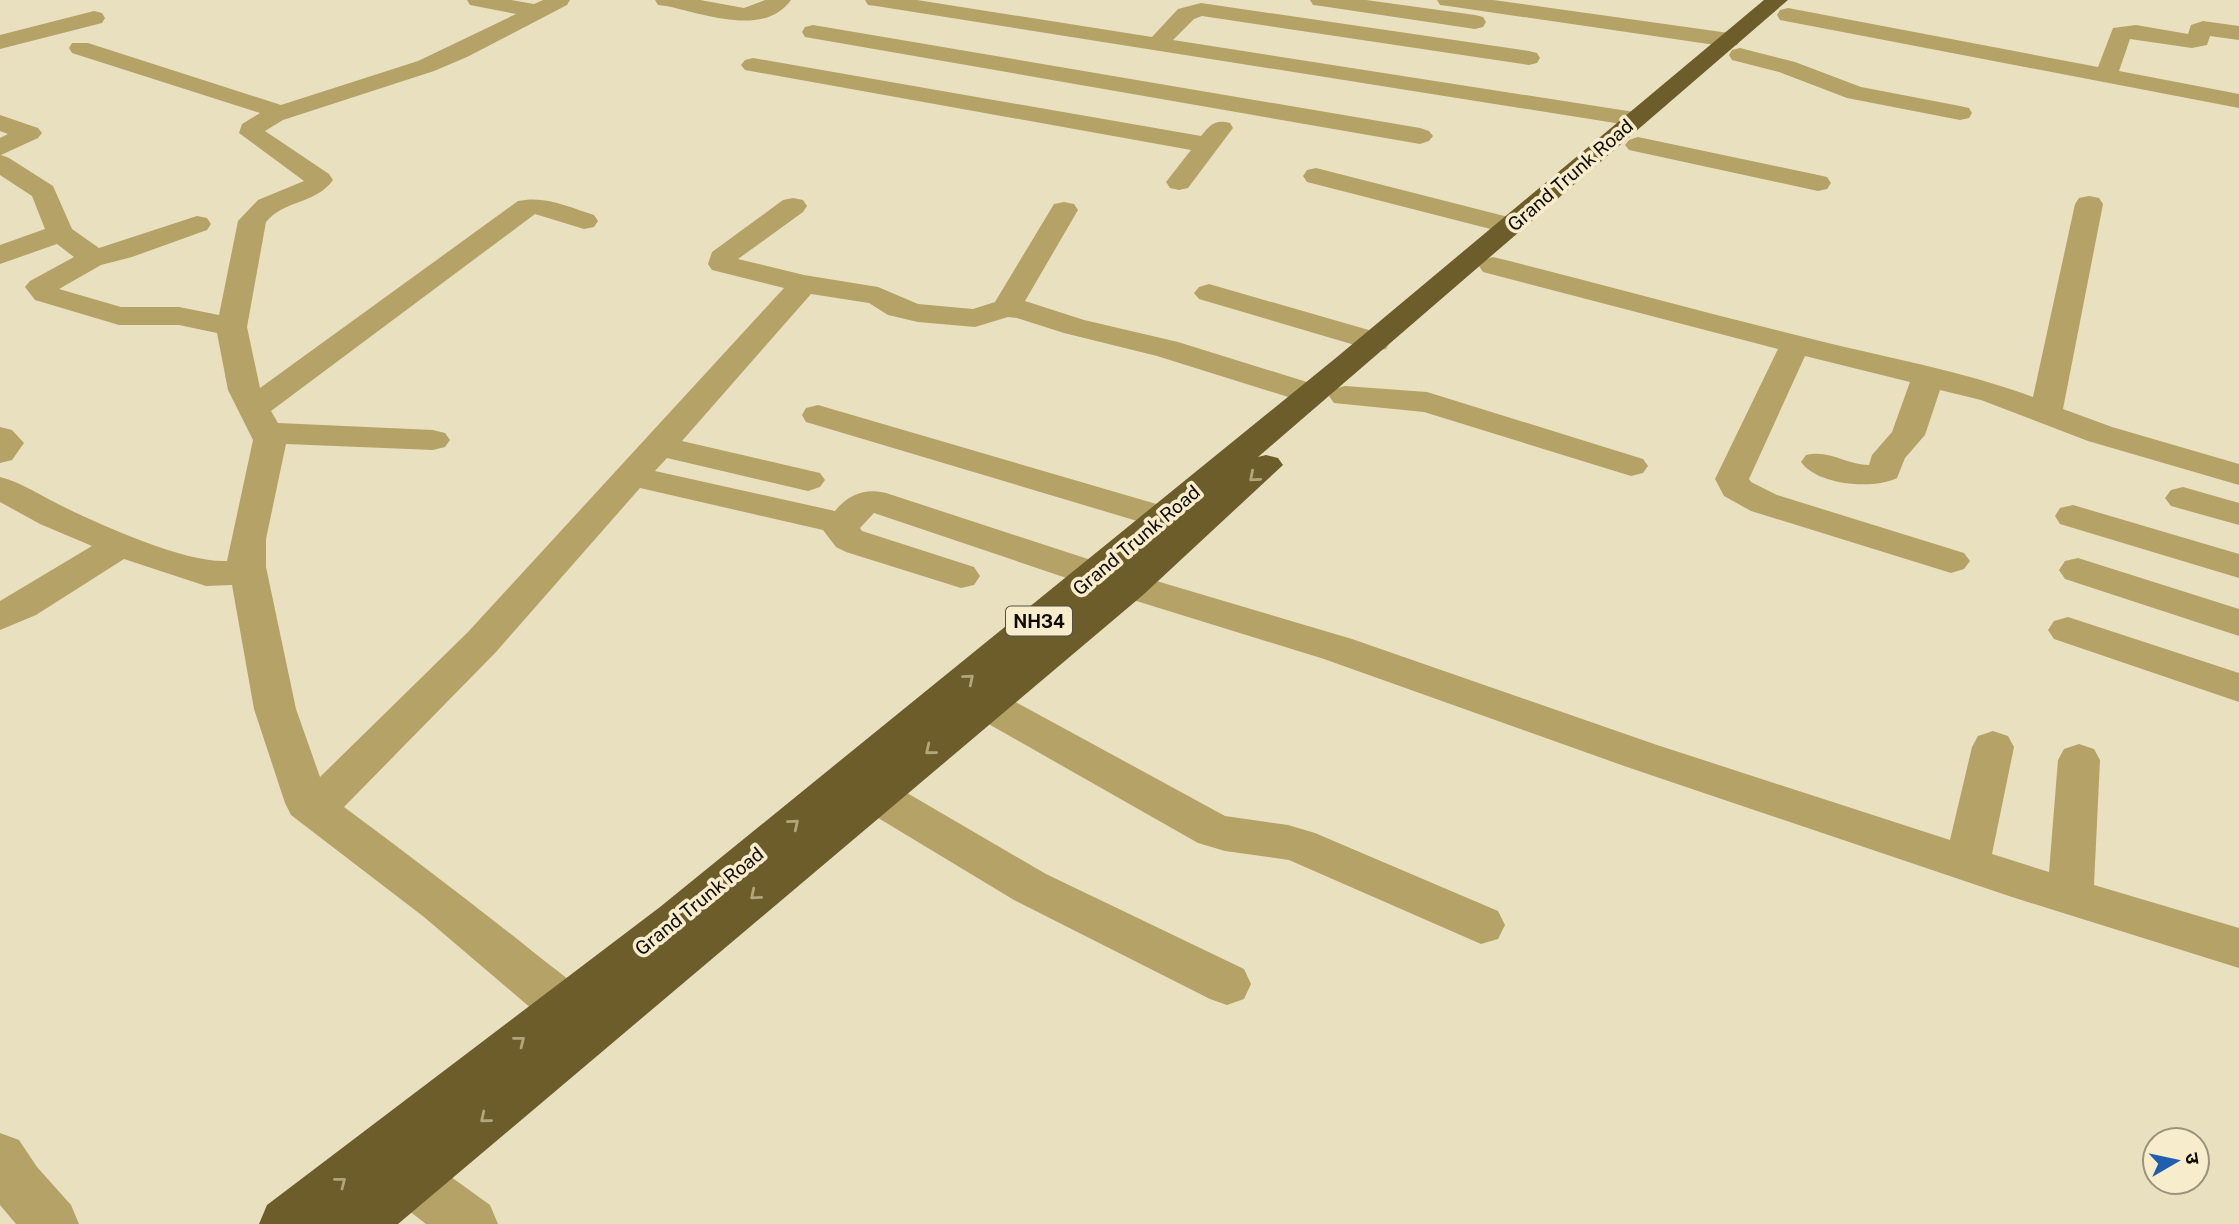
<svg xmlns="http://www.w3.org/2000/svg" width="2239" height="1224" font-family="'Public Sans','Noto Sans Devanagari',sans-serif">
<rect width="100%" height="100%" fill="#e9e0bf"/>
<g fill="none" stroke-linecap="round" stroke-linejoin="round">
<path fill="#b5a267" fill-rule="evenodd" d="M467,0H511L534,4L543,0H570L567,5L467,57L434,71L283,120L265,131L329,174L333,180C316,204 284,200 266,222L247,327L260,388L518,201C545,195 569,207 594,215L598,221L594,227L584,229L535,214L271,411L278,423L433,430L445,433L450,440L445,447L433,450L286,444L266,539V567L296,709L320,777L468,632L784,288L712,270L708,264L712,252L783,200L793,198L803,200L807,206L803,212L738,259L804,275L878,287L918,304L973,309L995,302L1054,204L1064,202L1074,204L1078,210L1025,301L1084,320L1178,342L1323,387L1328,394L1323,401L1312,404L1301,401L1157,356L1064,333L1017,318L1008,317L975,327L918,322L888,315L869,303L811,294L682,441L820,473L825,480L820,487L808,491L667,458L655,471L835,511C849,494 865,488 886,493L1143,577L1352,639L1657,745L1950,840L1972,747L1978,736L1993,731L2008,736L2014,747L1992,854L2049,872L2058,760L2064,749L2079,744L2094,749L2100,760L2094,885L2239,928V968L2012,897L1627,767L1324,659L1117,595L874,513L860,528L862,531L974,567L980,576L974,585L961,588L846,552L836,547L823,530L640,488L496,652L344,807C407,854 470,901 532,951C560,974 596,996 612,1029L605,1044L587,1051L569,1044L546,1021L424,917L291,815L285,803L254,709L232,585L206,586L124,559L36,615L0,630V601L92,546L40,524L0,502V477C23,483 43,497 64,507C103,526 185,563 227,561L253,440L228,390L217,333L179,325H119L35,300L25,287L30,281L74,257L57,244L0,264V245L45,229L32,196L0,175V138L8,134L0,131V115L38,128L42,133L38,138L1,155L9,158L53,186L72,229L99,248L197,216L207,218L211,224L207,230L132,257L101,265L59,289L121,307H179L219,315L238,221L258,200L304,181L239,133L242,124L260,113L72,53L69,48L72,43H88L281,105L418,61L516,14L470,5Z
M655,0H700L744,8L765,0H791C764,38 702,13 666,6L658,5Z
M865,0H917L1152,37L1178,9L1201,3L1529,51L1537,53L1540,58L1537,63L1529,65L1202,16L1194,19L1173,40L1634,112L1643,114L1646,119L1643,124L1634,126L876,6L868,5Z
M1310,0H1366L1475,15L1483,17L1486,22L1483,27L1475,29L1321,6L1313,5Z
M1437,0H1493L1729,33L1737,35L1740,40L1737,45L1729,47L1448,6L1440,5Z
M1788,8L2098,67L2113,28L2136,25L2188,34L2191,25L2203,21L2239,26V40L2210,36L2207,45L2192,48L2130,39L2119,71L2239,94V108L1780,20L1777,15L1780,10Z
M94,11L102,13L105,18L102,23L0,49V35Z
M813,25L1420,128L1429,131L1433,136L1429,141L1420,144L805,37L802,32L805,27Z
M1740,48L1795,62L1861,87L1960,106L1969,108L1972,113L1969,118L1960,120L1847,98L1779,72L1732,60L1729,55L1732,50Z
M753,58L1201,136C1210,125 1215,119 1230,123L1233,128L1188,188L1179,190L1170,188L1166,182L1191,150L745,70L741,65L745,60Z
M1638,137L1818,175L1827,177L1831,183L1827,189L1818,191L1629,150L1625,145L1629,140Z
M1316,168L1520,220L1524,226L1520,232L1510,234L1307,182L1303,176L1307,170Z
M2089,196L2099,198L2103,204L2063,409L2112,427L2239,464V485L2088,441L1981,400L1940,390L1925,435L1905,458L1897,478C1873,490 1817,485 1801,462L1806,455C1829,449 1847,465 1869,465L1872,455L1892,432L1910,382L1805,356L1749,479L1751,482L1777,495L1964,553L1970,561L1964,569L1951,573L1751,511L1724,496L1715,479L1778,349L1483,272L1479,266L1483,260L1493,257C1598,283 1702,312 1808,338C1883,357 1960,370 2033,397L2075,204L2079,198Z
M1209,284L1386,335L1390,342L1386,349L1375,351L1199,299L1194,293L1199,287Z
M1345,386L1427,392L1643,459L1648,466L1643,473L1631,476L1424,412L1334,403L1329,396L1334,389Z
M818,405L1177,510L1182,518L1177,526L1164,529L806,422L802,415L806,408Z
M0,427L12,430L24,443L12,460L0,463Z
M2183,487L2239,503V525L2171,506L2165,498L2171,490Z
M2073,505L2239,554V578L2060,524L2055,516L2060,508Z
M2078,558L2239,609V636L2065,579L2059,570L2065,561Z
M2068,617L2239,673V702L2054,639L2048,630L2054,621Z
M986,689L1001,694L1225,816L1288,825L1315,833L1498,911L1505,925L1498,939L1481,944L1289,860L1225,851L1198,843L971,714L965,704L971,694Z
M875,778L890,783L1046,874L1244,969L1251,984L1244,999L1227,1005L1210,999L1014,900L860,807L853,795L860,783Z
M0,1133L19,1140L37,1167L71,1205L79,1224H16L0,1205Z
M410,1153L429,1161L490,1205L498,1224H426L391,1197L383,1179L391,1161Z"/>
<path fill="#6d5d2a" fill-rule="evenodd" d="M1764,0H1788L1258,457L1266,455L1278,458L1283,465L1143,595L398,1224H259L267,1205L660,907L1337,357Z"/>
</g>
<defs><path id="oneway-chevron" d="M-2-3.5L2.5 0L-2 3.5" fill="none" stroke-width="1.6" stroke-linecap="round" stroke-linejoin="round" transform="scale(1.75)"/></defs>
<g stroke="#b2a57b">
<use href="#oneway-chevron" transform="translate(1254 477) rotate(139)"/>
<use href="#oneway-chevron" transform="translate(969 679) rotate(-40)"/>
<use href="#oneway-chevron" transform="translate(930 750) rotate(141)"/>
<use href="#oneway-chevron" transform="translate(794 824) rotate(-40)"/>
<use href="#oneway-chevron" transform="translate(755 895) rotate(140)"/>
<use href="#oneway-chevron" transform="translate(520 1041) rotate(-38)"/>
<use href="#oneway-chevron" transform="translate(485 1118) rotate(141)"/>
<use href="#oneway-chevron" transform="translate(341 1182) rotate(-38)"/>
</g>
<g text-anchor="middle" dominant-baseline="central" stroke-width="7" stroke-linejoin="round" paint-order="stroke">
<rect fill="#f7edcc" stroke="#554f3f" stroke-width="2" x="1006" y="606.5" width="66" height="29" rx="5"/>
<g font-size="18" font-weight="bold" fill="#0f0b02">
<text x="1039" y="621">NH34</text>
</g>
<g font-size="19" fill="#0f0b02" stroke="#f7edcc">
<text transform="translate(1570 175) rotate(-41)">Grand Trunk Road</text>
<text transform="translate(1136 540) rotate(-40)">Grand Trunk Road</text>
<text transform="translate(699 901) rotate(-39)">Grand Trunk Road</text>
</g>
</g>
<g transform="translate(2176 1161) rotate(81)"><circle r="33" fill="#f7edcc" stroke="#9a937b" stroke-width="2"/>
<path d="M0-5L12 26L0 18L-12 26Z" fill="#205eaf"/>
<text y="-10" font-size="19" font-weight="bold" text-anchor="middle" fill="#0f0b02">उ</text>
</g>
</svg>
